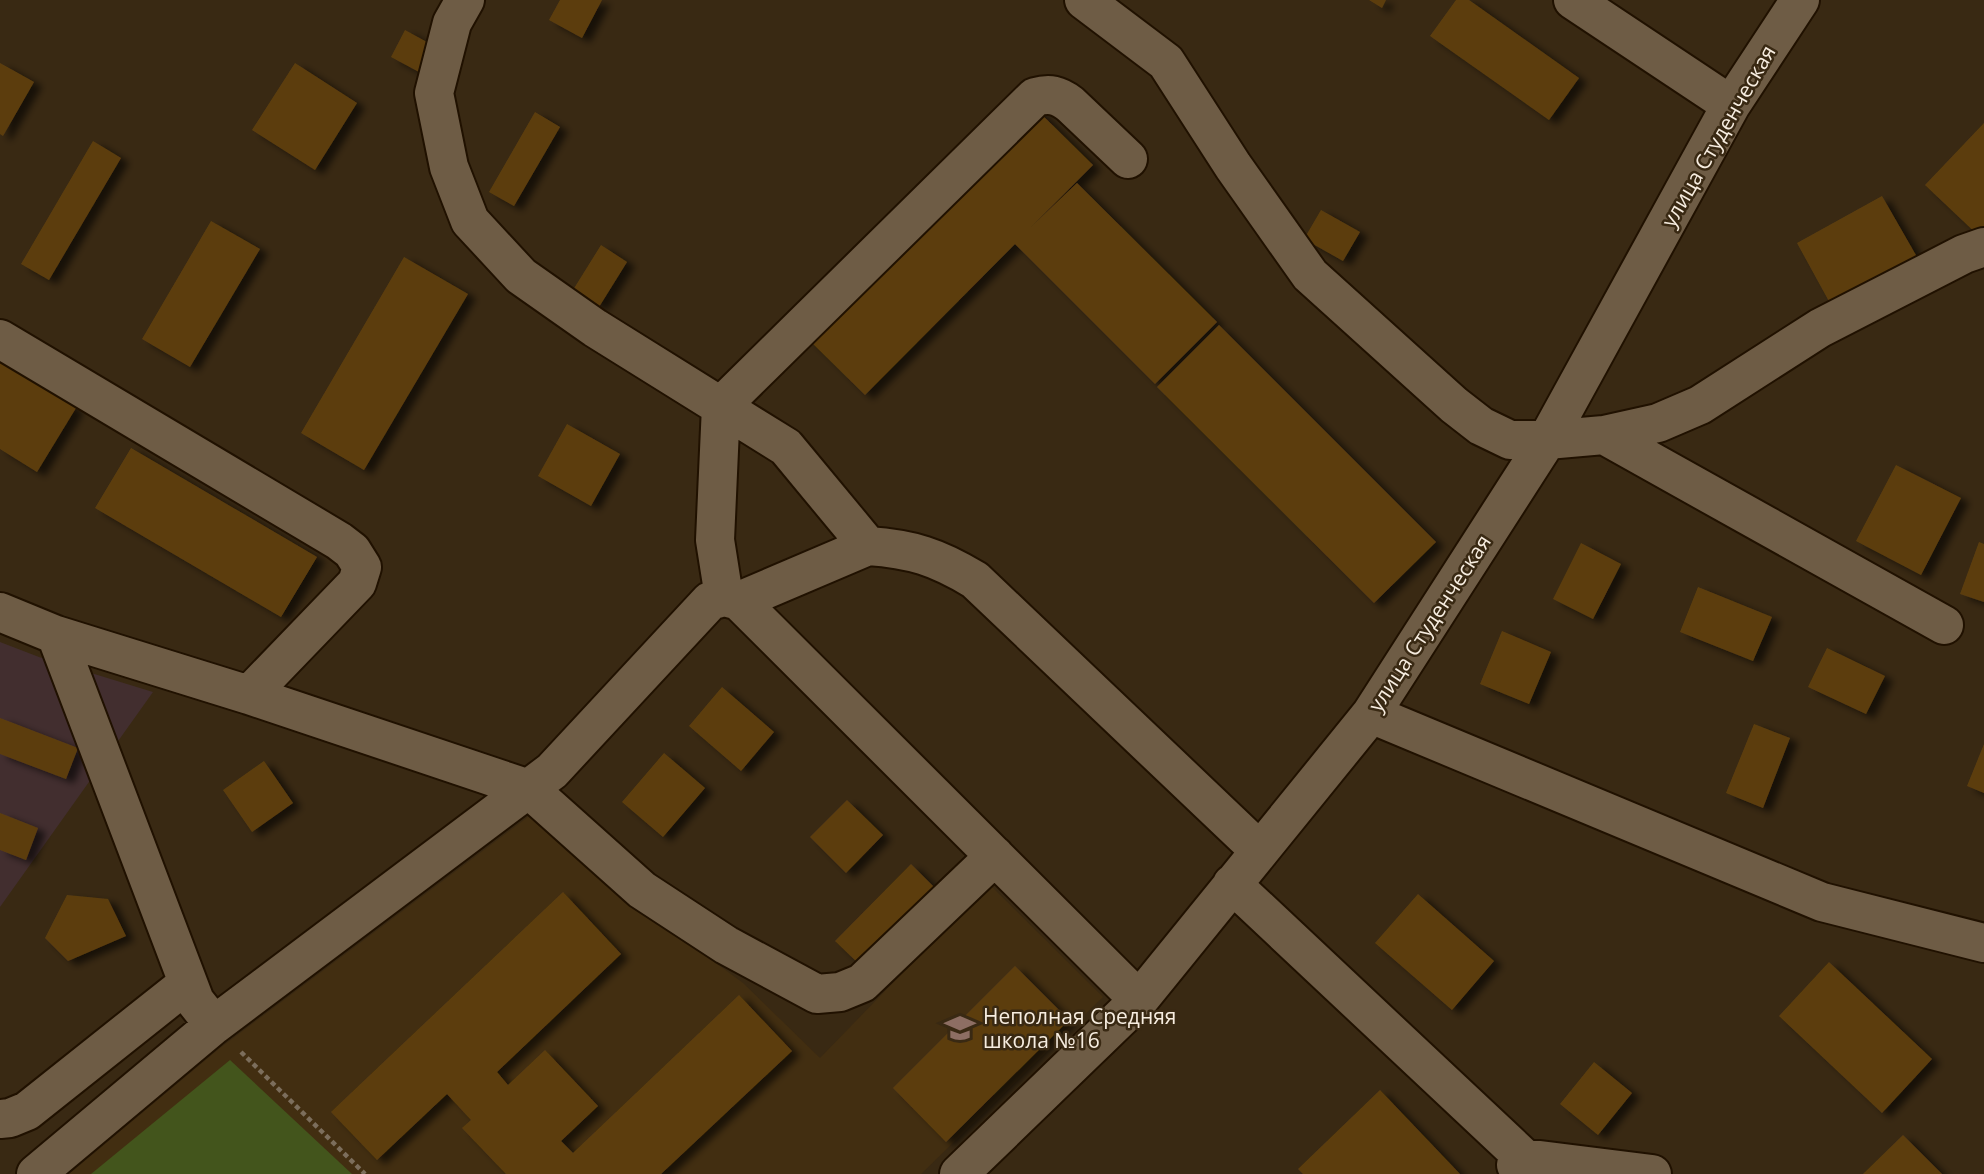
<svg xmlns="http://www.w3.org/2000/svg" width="1984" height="1174" font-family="'Open Sans',sans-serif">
<defs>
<filter id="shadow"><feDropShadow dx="8" dy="4.5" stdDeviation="3.5" flood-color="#0009"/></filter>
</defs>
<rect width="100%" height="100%" fill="#392913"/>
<path fill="#422e2f" d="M0,642L39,657L153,692L0,907Z"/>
<path fill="#422e11" d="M532,814L621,893L743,983L820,1058L989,884L1103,997L921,1174H69L220,1048Z"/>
<path fill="#43551c" d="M230,1060L352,1174H91Z"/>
<path fill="#5c3e10" filter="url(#shadow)" d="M560,0H602L582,38L549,20Z
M1369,0H1386L1382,8Z
M1456,0H1469L1579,78L1549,120L1430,36Z
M405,30L434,46L419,72L391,57Z
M0,63L34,82L3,136L0,134Z
M295,63L357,103L315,170L252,130Z
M1034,107L1093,165L1031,227L1077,183L1217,322L1155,384L1015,244L865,395L807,338Z
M535,112L560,127L514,206L489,192Z
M1984,123V235L1981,238L1925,185Z
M93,141L121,158L49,280L21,264Z
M1882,196L1917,257L1831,305L1797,243Z
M1321,210L1360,232L1343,261L1304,239Z
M211,221L260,249L190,367L142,339Z
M601,245L627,262L599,307L573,290Z
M404,257L468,294L364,470L301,433Z
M1219,325L1436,542L1374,603L1157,387Z
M0,362L76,408L37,472L0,449Z
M567,424L620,454L591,506L538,476Z
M131,448L317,557L281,617L95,508Z
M1896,465L1961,498L1921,575L1856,541Z
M1979,542L1984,544V602L1960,594Z
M1581,543L1621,564L1593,619L1553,599Z
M1698,587L1772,617L1753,661L1680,632Z
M1502,631L1551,652L1529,704L1480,684Z
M1827,648L1885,676L1866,714L1808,687Z
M722,687L774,732L741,771L689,726Z
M0,718L78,748L66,779L0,754Z
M1754,724L1790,738L1763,808L1726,793Z
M1984,744V793L1967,786Z
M664,753L705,788L663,837L622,802Z
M264,761L293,803L252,832L223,790Z
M847,800L883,835L846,873L810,837Z
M0,813L38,828L26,860L0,850Z
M911,864L935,888L859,964L835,941Z
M563,892L621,954L497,1072L508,1085L545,1050L598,1106L561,1141L573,1153L739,995L792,1051L661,1174H506L462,1128L471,1120L447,1094L377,1160L331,1112Z
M1418,894L1494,961L1452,1010L1375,943Z
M67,895L108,899L126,936L68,961L45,938Z
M1829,962L1932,1059L1882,1113L1779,1016Z
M1015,966L1069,1020L946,1142L893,1088Z
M1594,1062L1632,1093L1598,1135L1560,1104Z
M1380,1090L1460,1174H1303L1298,1169Z
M1903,1135L1942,1174H1863Z"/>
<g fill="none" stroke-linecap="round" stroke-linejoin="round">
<g stroke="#201100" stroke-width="42">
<path id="minor" d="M465,0L452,23L434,93L449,167L470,221L521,276L595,328L786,447L868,546C912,549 937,557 975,580L1260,851
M1084,0L1166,62L1233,166L1310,275L1454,405L1481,426L1510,440H1547L1604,435L1658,423L1700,405L1820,328L1964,254L1984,247
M1573,0L1731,105
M0,339L339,541L352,551L362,567L357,583L249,695
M1604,435L1944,625
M724,597L715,540L721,406L1035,97C1050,93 1058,95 1070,104L1128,159
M739,601L868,546
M0,612L56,635L249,695L529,789L642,890L726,945L817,994L840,992L862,983L995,856
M56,635L195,1001L214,1025
M1371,714L1822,902L1984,943
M1232,884L1541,1174
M0,1119L10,1118L27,1111L188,983
M1516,1165L1524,1158L1652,1174
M36,1174L214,1025L552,771L710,601L724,597L739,601L1139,1000
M959,1174L1139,1000L1371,714L1547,440L1731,105L1800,0"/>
</g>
<path stroke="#7c6e5c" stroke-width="4.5" stroke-dasharray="5 3.5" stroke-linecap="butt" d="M241,1052L365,1174"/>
<use href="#minor" stroke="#6e5c45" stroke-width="38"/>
</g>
<defs>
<g id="school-bare" transform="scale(2.415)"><path d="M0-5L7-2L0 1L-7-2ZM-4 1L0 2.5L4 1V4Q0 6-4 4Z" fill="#8d6e63" stroke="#392913" stroke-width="2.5" paint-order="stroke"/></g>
</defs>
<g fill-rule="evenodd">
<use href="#school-bare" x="960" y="1028"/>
</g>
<g text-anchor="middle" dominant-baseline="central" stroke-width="5" stroke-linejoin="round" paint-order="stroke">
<g font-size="21" fill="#f7ede0" stroke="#392913">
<text transform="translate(1718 136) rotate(-60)">улица Студенческая</text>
<text transform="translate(1429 623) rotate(-57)">улица Студенческая</text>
</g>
<g font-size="21" fill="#f7ede0" stroke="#392913" text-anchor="start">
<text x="983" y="1016">Неполная Средняя<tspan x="983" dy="24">школа №16</tspan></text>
</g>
</g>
</svg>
